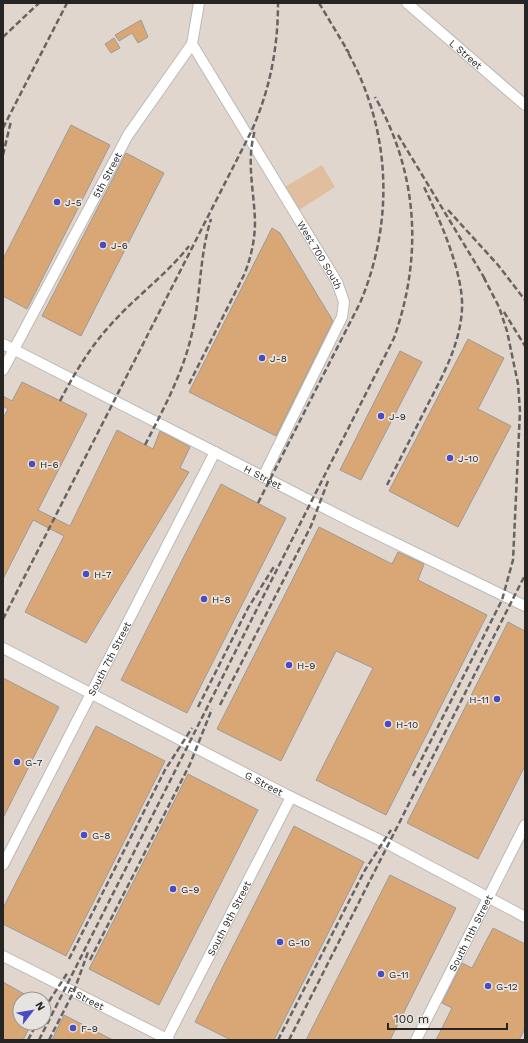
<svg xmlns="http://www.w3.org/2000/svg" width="528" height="1043" font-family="'Work Sans',sans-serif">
<rect width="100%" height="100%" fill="#e7e3e0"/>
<path fill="#e0d6ce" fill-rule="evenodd" d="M3,3H525V1040H3ZM20,999H44V1023H20Z"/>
<path fill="#e1be9d" d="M322,165L335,187L299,210L285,187Z"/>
<path fill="#d9a776" stroke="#9d9a97" d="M141,20L148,37L138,43L132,33L119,41L115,35Z
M114,38L120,48L111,53L105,44Z
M71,125L110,145L27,309L3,296V259Z
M126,153L164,173L81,336L42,316Z
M272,228L280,233L333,321L276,436L189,392Z
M468,339L504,358L478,409L511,426L458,527L389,491Z
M400,351L422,362L361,480L340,470Z
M22,382L87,414L38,510L70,526L117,430L153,449L160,431L190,447L180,468L189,472L86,643L25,612L64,536L33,520L3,579V418L8,409L3,406V396L12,401Z
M221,484L286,518L187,713L121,680Z
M319,527L392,564L398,552L424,564L418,580L487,615L386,815L316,780L373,668L336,651L281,761L217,729Z
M508,622L525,631V766L478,859L407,823Z
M3,678L59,707L3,818Z
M96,726L165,761L66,956L3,924V908Z
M188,774L258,810L159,1005L89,969Z
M294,826L364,862L274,1040H231L195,1022Z
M390,875L456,908L390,1040H306Z
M493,928L525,944V1029L519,1040H436L452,1008L442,1003L462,963L472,968Z
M3,982L33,999H20V1023H32L23,1040H3Z
M64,1015L113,1040H52Z"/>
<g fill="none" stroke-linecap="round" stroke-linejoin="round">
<g stroke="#bcb9b6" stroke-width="12">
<g id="minor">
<path id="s1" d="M407,3L525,105"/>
<path id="s2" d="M192,44L337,282L344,302L342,317L263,477"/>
<path id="s3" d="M3,344L354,523L525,606"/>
<path id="s4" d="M3,370L128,135L192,44L199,3"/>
<path id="s5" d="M3,648L287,795L388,844L525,917"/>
<path id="s6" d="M3,865L215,452"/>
<path id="s7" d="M3,956L169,1040"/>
<path id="s8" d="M166,1040L291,797"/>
<path id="s9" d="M416,1040L525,825"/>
</g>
</g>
<use href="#minor" stroke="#fff" stroke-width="10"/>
<path stroke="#676463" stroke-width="2.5" stroke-dasharray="6 3" stroke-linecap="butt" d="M319,3L349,53
M3,37L39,3
M3,128L67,3
M398,135L485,279
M3,155L11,121
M448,210L498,265L525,300
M504,312L525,346
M189,384L244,275C251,258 255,240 255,221C254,190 246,161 255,130
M60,401C75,372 92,344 115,320C139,294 167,274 189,246
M145,445C164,408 183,373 192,333C201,296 199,257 211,219
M387,485C400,459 414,432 427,406C443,375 460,345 462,309C464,274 439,217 423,185
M258,503L360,303C395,220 391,128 346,49
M3,619L252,130C270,89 278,48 278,3
M220,705L311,526L328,481
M198,707L248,608L275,565
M413,776L502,600L513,560L520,411L518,384L507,331L499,307L482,274
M69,959L165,770L192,728
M90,960L190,764L212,709
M44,1009L68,972
M28,1040L37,1023
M39,1040L394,338C423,256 418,173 375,97
M49,1040L74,991L88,952
M278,1040L365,870L391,830
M289,1040L525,575"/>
</g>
<g fill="#484cc2" stroke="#e7e3e0" stroke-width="1.5">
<circle cx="57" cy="202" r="4"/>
<circle cx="103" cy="245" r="4"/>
<circle cx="262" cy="358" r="4"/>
<circle cx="381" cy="416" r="4"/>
<circle cx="450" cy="458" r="4"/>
<circle cx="32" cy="464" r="4"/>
<circle cx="86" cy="574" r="4"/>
<circle cx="204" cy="599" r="4"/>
<circle cx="289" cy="665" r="4"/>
<circle cx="497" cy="699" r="4"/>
<circle cx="388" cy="724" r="4"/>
<circle cx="17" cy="762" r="4"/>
<circle cx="84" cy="835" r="4"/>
<circle cx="173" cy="889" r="4"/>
<circle cx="280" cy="942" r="4"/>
<circle cx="381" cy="974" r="4"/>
<circle cx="488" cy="986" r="4"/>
<circle cx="73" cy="1028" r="4"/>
</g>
<g text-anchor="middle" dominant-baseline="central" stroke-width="3.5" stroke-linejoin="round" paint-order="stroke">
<g font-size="10" fill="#272524" stroke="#e7e3e0">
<text stroke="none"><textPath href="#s1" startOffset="78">L Street</textPath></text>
<text stroke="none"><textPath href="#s4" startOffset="221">5th Street</textPath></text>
<text stroke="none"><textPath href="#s2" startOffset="247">West 700 South</textPath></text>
<text stroke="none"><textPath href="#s3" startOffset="292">H Street</textPath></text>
<text stroke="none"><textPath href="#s6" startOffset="232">South 7th Street</textPath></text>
<text stroke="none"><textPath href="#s5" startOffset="294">G Street</textPath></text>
<text stroke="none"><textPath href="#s8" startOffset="137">South 9th Street</textPath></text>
<text stroke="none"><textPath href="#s9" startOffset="120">South 11th Street</textPath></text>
<text stroke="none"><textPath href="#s7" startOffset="93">F Street</textPath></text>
</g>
<g font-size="10" fill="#272524" stroke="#e7e3e0" text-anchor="start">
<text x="65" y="202">J-5</text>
<text x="111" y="245">J-6</text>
<text x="270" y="358">J-8</text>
<text x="389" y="416">J-9</text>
<text x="458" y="458">J-10</text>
<text x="40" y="464">H-6</text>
<text x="94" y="574">H-7</text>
<text x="212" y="599">H-8</text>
<text x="297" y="665">H-9</text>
<text x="489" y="699" text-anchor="end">H-11</text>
<text x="396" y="724">H-10</text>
<text x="25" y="762">G-7</text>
<text x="92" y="835">G-8</text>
<text x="181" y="889">G-9</text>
<text x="288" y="942">G-10</text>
<text x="389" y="974">G-11</text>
<text x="496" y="986">G-12</text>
<text x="81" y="1028">F-9</text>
</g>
</g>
<rect width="528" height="1043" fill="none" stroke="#272524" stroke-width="8"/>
<g transform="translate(32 1011) rotate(59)"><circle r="19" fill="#e7e3e0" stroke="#9a9795"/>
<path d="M0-3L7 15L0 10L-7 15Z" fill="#484cc2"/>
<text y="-6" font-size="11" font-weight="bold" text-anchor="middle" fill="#272524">N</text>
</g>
<path d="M388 1023v6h119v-6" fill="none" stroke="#272524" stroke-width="2"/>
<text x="394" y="1023" font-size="12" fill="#272524" stroke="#e7e3e0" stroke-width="3" paint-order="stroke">100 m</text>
</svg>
